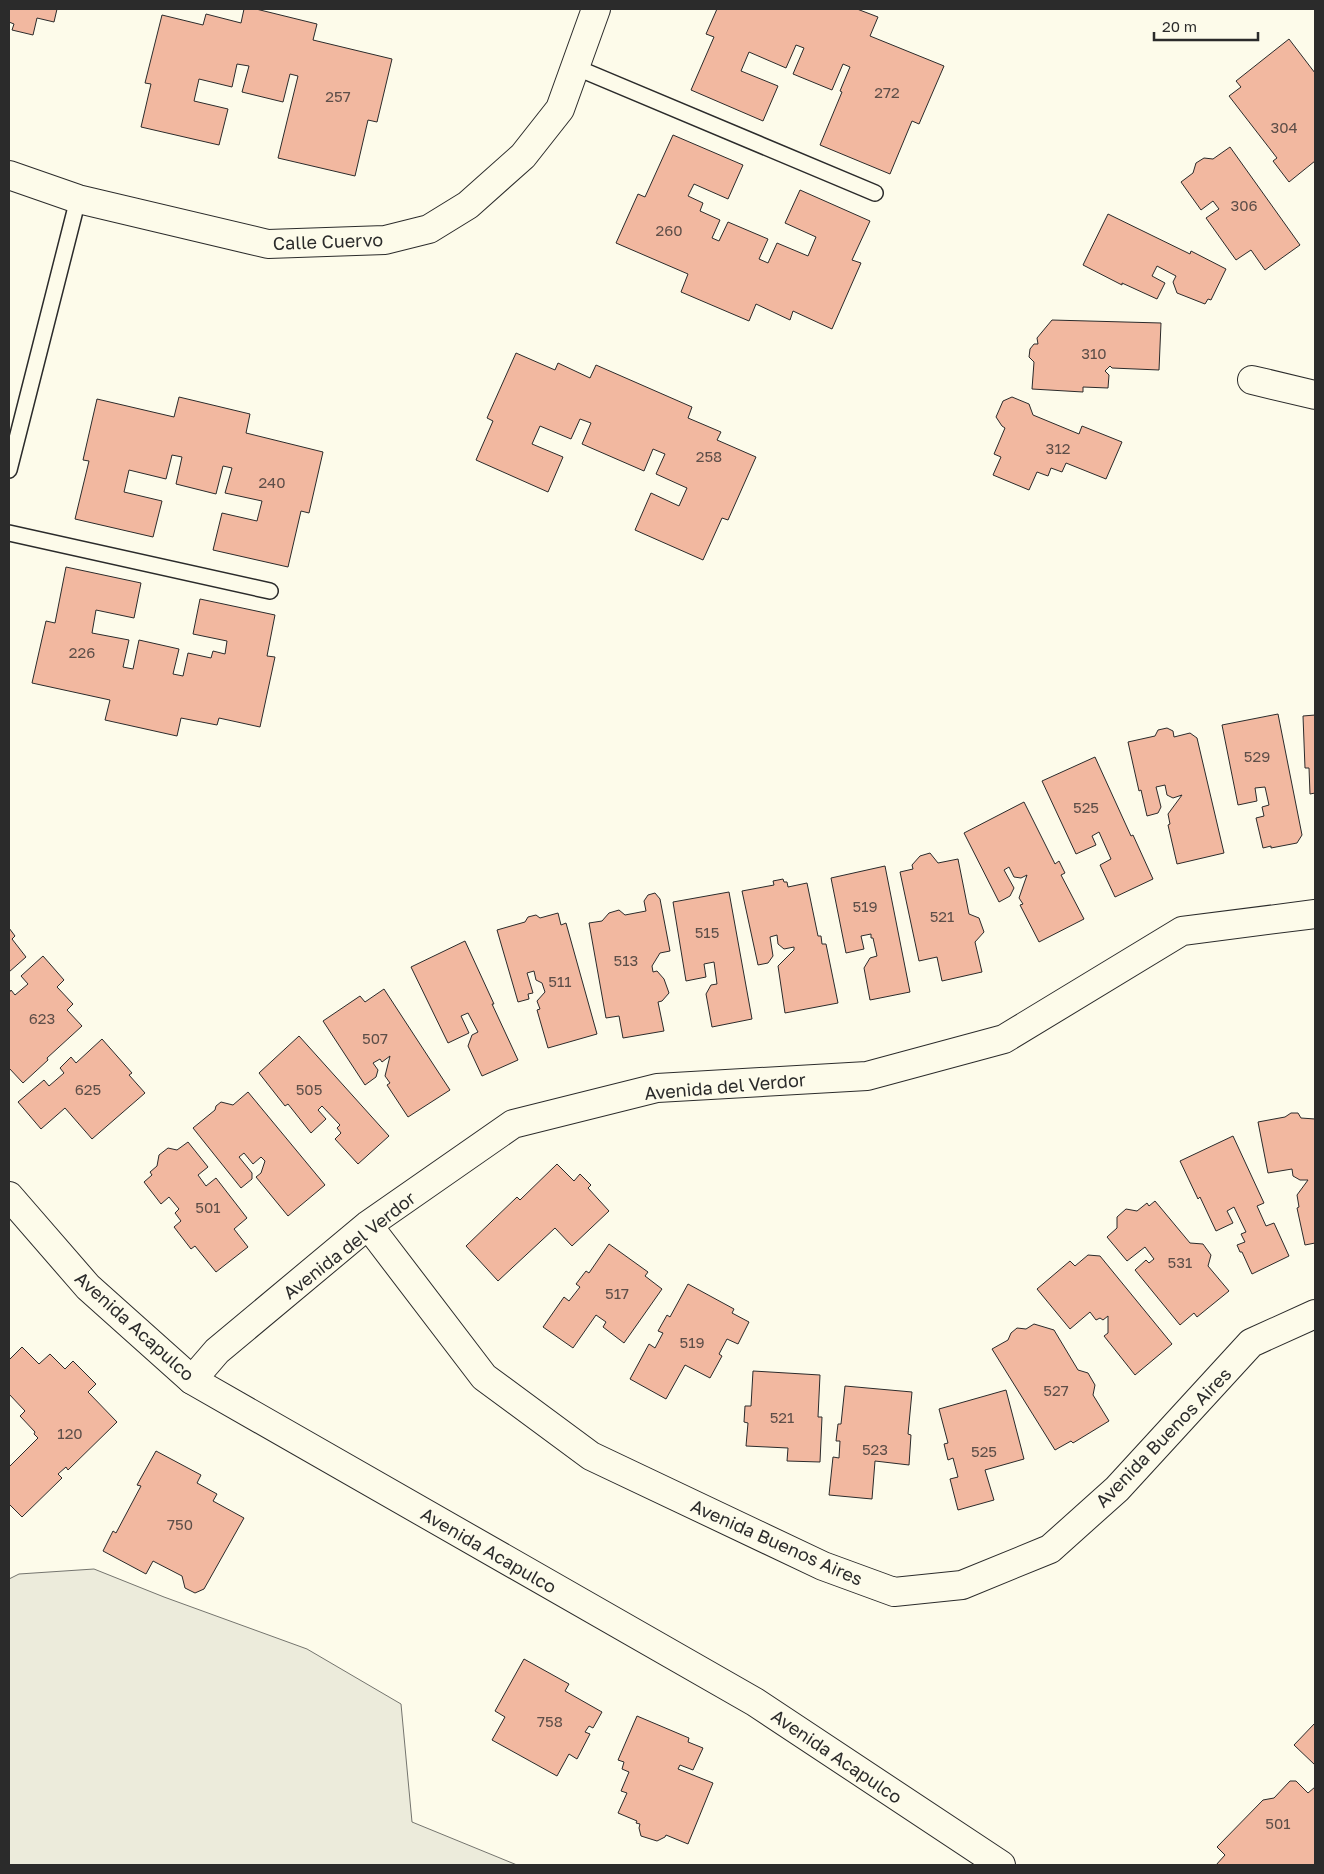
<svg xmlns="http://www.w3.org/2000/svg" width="1324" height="1874" font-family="'Golos Text',sans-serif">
<rect width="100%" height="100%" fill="#fdfbea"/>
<path fill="#ecebdb" stroke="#74746e" d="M94,1569L164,1597L307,1649L401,1704L412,1822L517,1865H9V1579L19,1574Z"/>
<path fill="#f2b8a0" stroke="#2b2b2b" d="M9,9H57L54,22L37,18L33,35L12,30L14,24L9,22Z
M244,9H256L317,24L313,40L392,59L377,122L368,120L355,176L278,158L298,76L290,74L283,102L242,92L249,66L237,64L232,87L199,79L194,101L228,109L219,145L141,127L151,84L145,83L162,15L203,25L206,14L241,23Z
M717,9H857L878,17L870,36L944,66L919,124L912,121L890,174L820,145L842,92L840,91L850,67L843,64L832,90L793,74L804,48L796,45L786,68L749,52L741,71L778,86L763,121L691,90L714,37L706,34Z
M1289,39L1315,73V161L1289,182L1273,161L1277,158L1229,96L1241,87L1236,81Z
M673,135L743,165L728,199L694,184L688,196L703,203L700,211L720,220L712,238L719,241L728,222L768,239L759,259L768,263L777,243L808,256L816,237L785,223L800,190L870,221L852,260L861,263L832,329L793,311L790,320L756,304L749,321L681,292L688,274L616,243L638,194L645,197Z
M1230,147L1300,245L1265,270L1251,250L1236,260L1206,218L1219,209L1213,201L1201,210L1181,182L1193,173L1196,163L1204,158L1213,159Z
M1108,214L1190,254L1191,251L1226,269L1211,300L1208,299L1205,304L1177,293L1173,282L1176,276L1157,266L1152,276L1165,283L1157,299L1122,283V285L1083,265Z
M1052,320L1161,323L1159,370L1112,368L1110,366L1105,371L1109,375L1108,388L1083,387V392L1032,389L1034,362L1029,357L1030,349L1034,344H1038L1037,338Z
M516,353L555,370L558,363L590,378L596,365L692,407L688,418L721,432L717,440L756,457L728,520L722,518L703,560L635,530L651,493L679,506L687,488L656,474L665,454L653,449L644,471L582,444L591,423L580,419L571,439L540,426L532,444L563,457L548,492L476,460L493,421L487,418Z
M179,397L250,414L246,433L323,452L309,513L301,511L288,567L213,550L222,513L257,521L262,501L225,493L232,468L223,466L216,494L176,484L182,457L172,455L166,479L129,470L124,492L162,501L153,537L75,519L89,461L83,460L97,399L174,417Z
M1012,397L1029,404L1033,415L1079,434L1082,426L1122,442L1106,479L1066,463L1062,472L1051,468L1048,476L1037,472L1029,490L993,475L1001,457L994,454L1005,428L1002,426L996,417L1003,401Z
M66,567L141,583L134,618L96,610L92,633L129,640L123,667L133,669L139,640L179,649L173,674L183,676L188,653L211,658L213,651L225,654L227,641L193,634L200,599L275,615L267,656L275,657L260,727L219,718L217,725L181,718L177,736L105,720L110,700L32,683L46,621L55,623Z
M1278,714L1302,835L1297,843L1271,848V846L1263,848L1256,818L1264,816L1262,807L1269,805L1265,787L1255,788L1257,801L1238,805L1222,725Z
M1315,715V793L1310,794L1309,768H1305L1303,716Z
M1167,728L1173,731L1174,737L1190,733L1197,738L1224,853L1177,864L1168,825L1170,824L1168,814L1182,795L1173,798L1167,795L1165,785L1156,787L1161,807L1158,813L1147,816L1141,790L1139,791L1128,742L1155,736L1158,730Z
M1095,757L1131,836L1133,835L1153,879L1115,897L1100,865L1111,859L1099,832L1092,836L1096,845L1076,854L1042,781Z
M1024,802L1055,864L1059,861L1065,873L1061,875L1084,919L1039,942L1020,905L1023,904L1019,898L1027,875L1021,878L1014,877L1009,867L1004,870L1014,888L1010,896L999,902L964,833Z
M930,853L938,863L958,859L969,914L979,918L984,932L975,942L982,972L942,981L937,957L919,961L900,872L913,869L912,865L920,856Z
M885,866L910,992L870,1000L864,968L870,958L877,956L873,938H871V934L861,936L864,949L846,953L831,878Z
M783,879L784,882H787L788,887L807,883L818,936H821L822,944H826L838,1003L785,1013L778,966L794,950V947L784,949L778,944L777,935L770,937L773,956L768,963L758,965L742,891L774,885L773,881Z
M729,892L752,1019L712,1027L706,994L711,985L717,984L714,962L704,964L706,977L686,981L673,902Z
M655,893L660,899L670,951L660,953L652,966L653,972L657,971L664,979L669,993L662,1001L658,1002L664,1031L623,1038L619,1016L606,1018L589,923L602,921L609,913L619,910L625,915L646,911L644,901L648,895Z
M558,913L561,925L566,923L597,1034L548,1048L537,1010L540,1009L537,1001L545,992L542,983L536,980L534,971L527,973L533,993L528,994L529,999L518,1002L497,930L525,922L528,917L536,915L540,918Z
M9,928L15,936L12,939L26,957L9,972Z
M465,941L494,1004H492L518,1060L482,1076L468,1046L472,1035L478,1032L468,1013L461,1016L469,1033L448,1043L411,967Z
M43,956L64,980L57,987L73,1004L67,1010L82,1026L47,1058L48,1060L23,1083L9,1068V993L11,990L15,995L28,984L21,976Z
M384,989L450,1090L408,1117L387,1085L390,1083L385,1076L390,1056L382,1062L380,1059L373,1063L378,1070L376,1077L365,1085L323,1021L360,996L365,1002Z
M299,1036L389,1136L358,1164L335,1139L341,1133L337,1128L340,1125L322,1106L318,1110L326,1119L311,1133L288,1104L285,1106L259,1073Z
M102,1039L132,1073L129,1075L145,1093L92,1139L65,1108L41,1129L18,1102L44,1080L49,1086L64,1073L60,1068L71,1057L76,1063Z
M248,1092L325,1185L288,1216L256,1177L261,1173L265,1161L261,1157L253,1164L244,1153L239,1157L252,1173V1179L241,1188L193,1128L215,1110L216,1106L221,1102L233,1105Z
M1291,1113H1298L1301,1118L1315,1119V1243L1305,1245L1297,1208L1299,1207L1297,1195L1308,1180H1300L1293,1176L1292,1169L1268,1173L1258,1122L1285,1117Z
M1233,1136L1264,1203L1257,1206L1266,1226L1274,1223L1289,1256L1252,1274L1242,1252H1240L1237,1245L1245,1242L1241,1234L1246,1232L1234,1207L1227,1211L1233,1223L1216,1231L1200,1197L1198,1199L1180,1161Z
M188,1142L208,1167L198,1175L206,1186L216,1178L247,1218L234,1229L248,1247L216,1272L195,1246L191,1249L174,1227L181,1221L175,1213L179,1209L169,1197L161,1204L144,1182L152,1175L150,1172L157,1166L159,1155L168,1148L177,1150Z
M557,1164L574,1181L580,1174L591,1185L588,1188L609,1211L572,1246L555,1228L498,1281L466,1246L517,1197L520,1200Z
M1155,1201L1190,1243L1203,1244L1211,1255L1208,1266L1229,1291L1197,1317L1194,1313L1180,1325L1135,1270L1146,1260L1149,1263L1154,1259L1145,1247L1127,1261L1107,1237L1117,1228V1217L1126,1209L1137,1211L1147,1203L1149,1206Z
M609,1244L648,1272L645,1276L662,1289L624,1343L603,1327L606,1322L596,1315L573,1348L543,1327L564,1297L569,1301L580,1287L576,1284L586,1271L589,1273Z
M1088,1255L1100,1256L1172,1344L1135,1375L1104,1336L1108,1333V1316L1103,1320L1100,1318L1096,1320L1090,1312L1070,1329L1037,1289L1070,1261L1075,1266Z
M688,1284L734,1309L732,1313L749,1322L738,1344L727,1339L719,1354L722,1356L710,1378L685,1365L666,1399L630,1379L649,1344L655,1348L663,1333L658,1331L667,1315L670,1317Z
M1034,1324L1054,1330L1078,1370L1088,1373L1095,1385L1093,1395L1109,1421L1073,1443L1071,1441L1055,1450L992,1349L1008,1340L1011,1333L1017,1328L1026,1329Z
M22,1347L39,1364L50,1354L65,1369L73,1361L96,1384L88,1392L117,1422L68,1470L66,1467L58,1474L62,1478L22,1517L9,1504V1467L38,1438L34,1434L35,1432L20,1416L25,1411L9,1394V1360Z
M753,1371L820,1375L818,1417H822L820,1462L787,1461L788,1448L746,1446L748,1423L744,1422L745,1406H751Z
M845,1386L912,1392L908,1434L911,1435L909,1465L875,1461L872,1499L829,1495L833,1457L839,1458L840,1441H836L838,1424H841Z
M1006,1390L1024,1459L985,1470L994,1500L958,1510L950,1479L958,1477L953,1458L948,1460L944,1444L948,1443L939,1409Z
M156,1451L201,1475L197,1483L217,1494L213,1501L244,1518L204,1589L195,1593L185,1588L182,1576L153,1561L146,1574L103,1551L113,1531L116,1533L141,1486L137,1485Z
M524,1659L569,1684L565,1691L602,1712L593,1728L589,1726L585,1732L590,1734L577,1759L569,1754L557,1776L492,1740L505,1717L495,1711Z
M637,1716L689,1738L688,1742L703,1748L693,1770L680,1765L678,1769L713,1783L688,1844L666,1835L665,1837L657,1841L641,1836L639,1828L640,1824L636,1823L637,1821L618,1813L627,1793L621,1791L629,1772L622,1769L624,1762L618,1760Z
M1315,1723V1765L1294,1745Z
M1290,1781H1296L1308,1793L1315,1787V1865H1216L1225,1855L1217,1847L1263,1800L1274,1798Z"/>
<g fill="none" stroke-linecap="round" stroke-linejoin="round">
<g stroke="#2b2b2b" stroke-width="18">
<path id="lane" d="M575,67L875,193
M9,470L78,199
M9,533L270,591"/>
</g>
<g stroke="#2b2b2b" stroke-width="30">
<path id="street" d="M9,175L78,199L268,244L385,240L429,229L468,205L523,156L560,109L596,9
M1252,380L1315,395
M368,1225L484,1377L591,1456L823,1566L894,1592L962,1585L1050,1549L1117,1489L1251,1343L1315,1314
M192,1380L217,1351L368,1225L513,1124L657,1088L867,1076L1004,1039L1182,931L1315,914"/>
</g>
<g stroke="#2b2b2b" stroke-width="30">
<path id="secondary" d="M9,1196L88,1287L192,1380L755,1702L1001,1865"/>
</g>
<use href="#lane" stroke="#fdfbea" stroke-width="15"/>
<use href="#street" stroke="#fdfbea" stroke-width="28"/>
<use href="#secondary" stroke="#fdfbea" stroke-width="28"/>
</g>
<g text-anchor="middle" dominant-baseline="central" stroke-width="4" stroke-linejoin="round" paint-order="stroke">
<g font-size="15" fill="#5d4e48">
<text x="887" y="92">272</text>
<text x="338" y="96">257</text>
<text x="1284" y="127">304</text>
<text x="1244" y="205">306</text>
<text x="669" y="230">260</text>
<text x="1094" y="353">310</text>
<text x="1058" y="448">312</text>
<text x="709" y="456">258</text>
<text x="272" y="482">240</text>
<text x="82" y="652">226</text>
<text x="1257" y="756">529</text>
<text x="1086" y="807">525</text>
<text x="865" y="906">519</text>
<text x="942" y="916">521</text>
<text x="707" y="932">515</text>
<text x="626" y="960">513</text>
<text x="560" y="981">511</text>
<text x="42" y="1018">623</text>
<text x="375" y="1038">507</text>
<text x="88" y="1089">625</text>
<text x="309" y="1089">505</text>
<text x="208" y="1207">501</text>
<text x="1180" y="1262">531</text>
<text x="617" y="1293">517</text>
<text x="692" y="1342">519</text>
<text x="1056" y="1390">527</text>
<text x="782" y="1417">521</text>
<text x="70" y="1433">120</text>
<text x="875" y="1449">523</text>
<text x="984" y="1451">525</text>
<text x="180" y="1524">750</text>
<text x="550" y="1721">758</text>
<text x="1278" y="1823">501</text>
</g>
<g font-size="18" fill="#2b2b2b" stroke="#fdfbea">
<text transform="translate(328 241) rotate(-2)">Calle Cuervo</text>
<text transform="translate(725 1086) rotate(-5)">Avenida del Verdor</text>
<text transform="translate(349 1245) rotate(-38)">Avenida del Verdor</text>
<text transform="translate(135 1326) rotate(42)">Avenida Acapulco</text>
<text transform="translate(1163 1437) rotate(-46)">Avenida Buenos Aires</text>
<text transform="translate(777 1542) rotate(24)">Avenida Buenos Aires</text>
<text transform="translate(489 1550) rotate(30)">Avenida Acapulco</text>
<text transform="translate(837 1756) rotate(34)">Avenida Acapulco</text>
</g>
</g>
<rect width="1324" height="1874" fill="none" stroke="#2b2b2b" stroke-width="20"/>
<path d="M1154 32v8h104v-8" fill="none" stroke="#2b2b2b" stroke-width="2.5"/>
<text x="1162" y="32" font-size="15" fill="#2b2b2b" stroke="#fdfbea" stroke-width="4" paint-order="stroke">20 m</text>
</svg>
